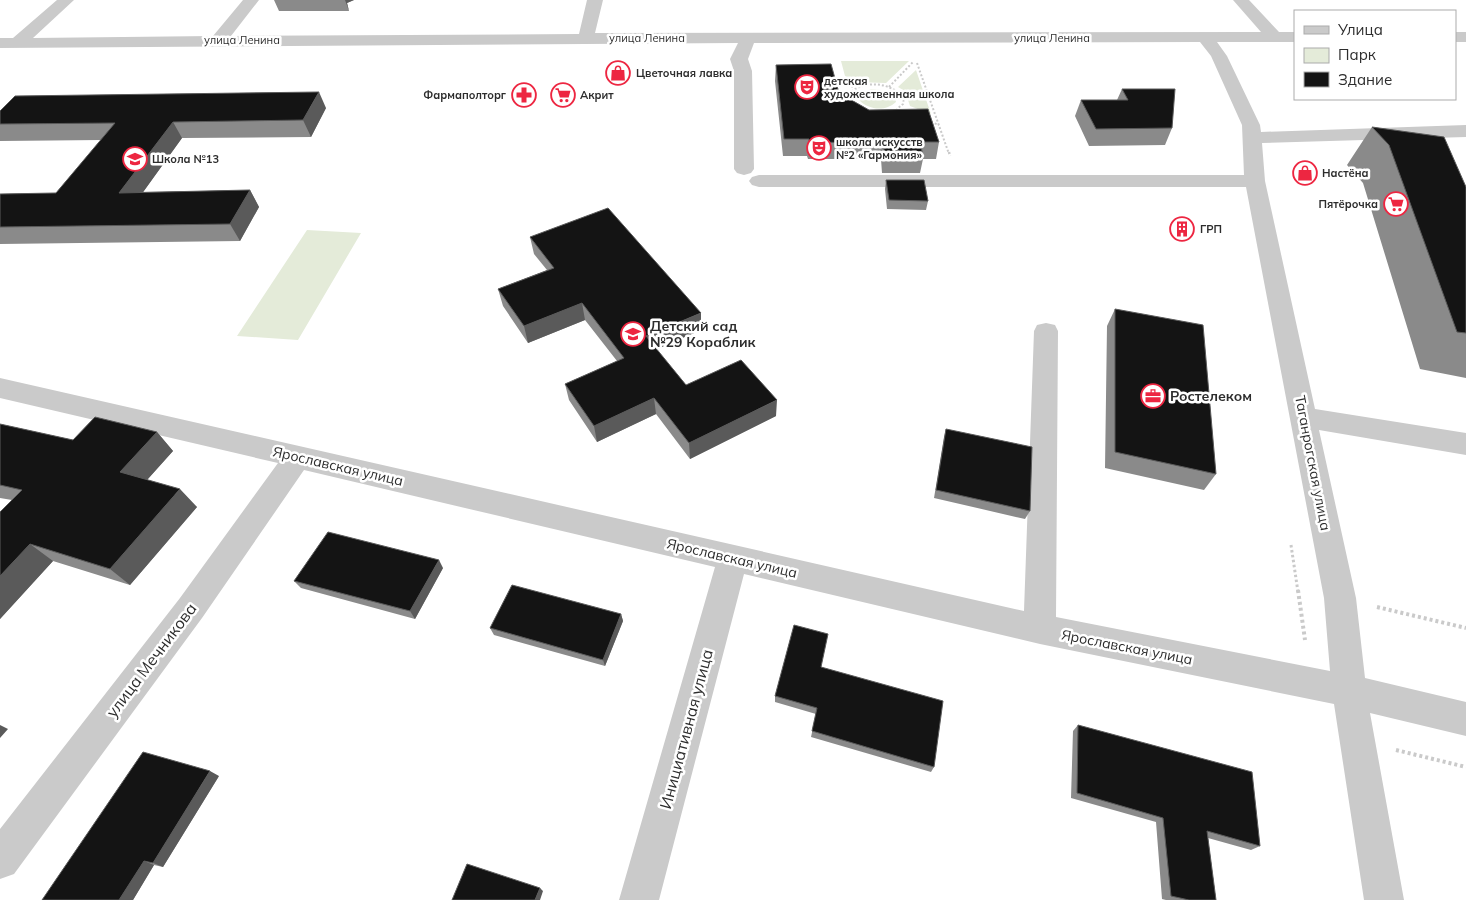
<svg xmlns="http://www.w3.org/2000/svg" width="1466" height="900" font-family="Mulish,sans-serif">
<rect width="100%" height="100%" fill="#fff"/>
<path fill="#e4ebd9" d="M841,61H909L886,83L856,82L845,76Z
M916,70L931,114L910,106L905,91L898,87Z
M871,89L881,90L895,97L896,102C885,112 869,110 859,100V95Z
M307,230L361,233L298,340L237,336Z"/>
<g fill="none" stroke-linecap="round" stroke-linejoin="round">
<path stroke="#cacaca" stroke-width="2" stroke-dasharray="2 2" stroke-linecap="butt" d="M917,63L949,154
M833,78L855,88
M889,87L913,62
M851,102L849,93C867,80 888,82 904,97L903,104L897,109
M931,122L939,125"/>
<path stroke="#cacaca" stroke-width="2.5" stroke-dasharray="2 2" stroke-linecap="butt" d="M949,152L950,156"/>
<path stroke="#cacaca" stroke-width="3" stroke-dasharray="2.5 2.5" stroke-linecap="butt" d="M1291,545L1298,592"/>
<path stroke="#cacaca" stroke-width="4" stroke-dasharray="3 3" stroke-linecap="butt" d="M1298,590L1305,640
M1377,607L1466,628
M1396,750L1466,767"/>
<path fill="#cacaca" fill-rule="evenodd" d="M57,0H74L33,38L213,36L243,0H259L231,36L579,34L587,0H603L595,33L1261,32L1233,0H1249L1279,32H1295V42H1217L1227,56L1260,125L1261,132L1466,125V137L1262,143L1265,181L1315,409L1466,433V455L1319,430L1356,598L1365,678L1466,702V736L1370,713L1404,900H1364L1334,704L1040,644L744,574L659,900H619L715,567L304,470L202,618L14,874L0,879V829L180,598L278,463L0,398V378L1024,611L1034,331L1037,325L1046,323L1055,325L1058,331L1056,617L1330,671L1324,598L1246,187H759L752,185L749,181L752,177L759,175H1244L1242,125L1211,56L1200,42L754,43L748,59L752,71L754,169L751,173L744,175L737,173L734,169V71L730,59L738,43L0,48V38H13Z
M1455,32H1466V42H1455Z"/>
</g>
<path fill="#8a8a8a" d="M274,0H354L347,3L349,11H279Z
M776,65L839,93L869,110L939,142L936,159H923L920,173H882L881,159H808L807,156H783L775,81Z
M1122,89L1172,128L1165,145L1089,146L1075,116L1081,100H1117Z
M326,108L311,137L182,138L143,192L250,190L259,207L240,241L0,244V194L56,193L101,140L0,141V111Z
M1372,127L1466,187V378L1420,369L1363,183L1347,165Z
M886,180L928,201L926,210L887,209L885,189Z
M530,237L701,330L656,349L686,385L776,416L690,459L656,414L597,442L569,400L565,384L617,361L585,320L528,343L503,306L498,289L547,270L534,254Z
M1115,309L1216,474L1204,490L1105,468L1107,326Z
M0,424L73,440L157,432L173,451L147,480L197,507L130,585L53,561L0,619V512L12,500L0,498Z
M946,429L1030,511L1025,519L934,498L944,437Z
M443,568L415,619L301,588L294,581Z
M621,614L623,621L605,666L494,635L490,628Z
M821,667L934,767L931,772L811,737L816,714L775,702V696Z
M1078,725L1260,846L1251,850L1208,838L1216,900H1166L1162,899L1156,822L1071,798L1073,731Z
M219,776L163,867L154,865L133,900H42Z"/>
<path fill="#5a5a5a" d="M345,0H354L347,3L349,11Z
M319,92L326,108L311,137L303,120Z
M173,122L182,138L131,209L119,193Z
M250,190L259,207L240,241L230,224Z
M582,303L585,320L528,343L524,326Z
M701,313V330L648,353L646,336Z
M654,398L656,414L597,442L594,426Z
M777,400L776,416L690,459L689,443Z
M157,432L173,451L138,490L120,472Z
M180,489L197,507L130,585L110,569Z
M30,544L53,561L0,619V576Z
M439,560L443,568L415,619L410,611Z
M621,614L623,621L605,666L603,660Z
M0,725L8,729L0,738Z
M210,771L219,776L163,867L153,863Z
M144,861L154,865L133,900H119Z
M540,888L543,891L540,900H535Z"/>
<path fill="#141414" stroke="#5a5a5a" d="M831,64L839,93L869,110L928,109L939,142H920L923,156H885L883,143L809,142V139H784L776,65Z
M1122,89H1175L1172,128L1096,129L1081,100H1128Z
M319,92L303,120L173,122L119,193L250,190L230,224L0,227V194L56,193L115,123L0,124V111L15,96Z
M1372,127L1444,137L1466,187V333L1457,332L1389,145Z
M886,180H924L928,201L889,200Z
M608,208L701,313L646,336L686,385L741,360L777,400L689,443L654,398L594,426L565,384L624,358L582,303L524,326L498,289L554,268L530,237Z
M1115,309L1203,325L1216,474L1115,452Z
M95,417L157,432L120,472L180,489L110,569L30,544L0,576V512L22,490L0,485V424L73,440Z
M946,429L1032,447L1030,511L936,490Z
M328,532L439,560L410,611L294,581Z
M512,585L621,614L603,660L490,628Z
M794,625L828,634L821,667L943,701L934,767L812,731L817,708L775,696Z
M1078,725L1252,772L1260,846L1207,831L1216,900H1189L1171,896L1163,818L1077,793Z
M143,752L210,771L153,863L144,861L119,900H42Z
M467,864L540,888L535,900H452Z"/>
<defs>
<g id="shop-ring" transform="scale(1.25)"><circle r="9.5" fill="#fff" stroke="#ed2641" stroke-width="1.5"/><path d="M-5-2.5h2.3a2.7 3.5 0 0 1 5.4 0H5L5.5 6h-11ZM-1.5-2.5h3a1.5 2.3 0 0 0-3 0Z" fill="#ed2641"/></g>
<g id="theatre-ring" transform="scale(1.25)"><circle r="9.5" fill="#fff" stroke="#ed2641" stroke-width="1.5"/><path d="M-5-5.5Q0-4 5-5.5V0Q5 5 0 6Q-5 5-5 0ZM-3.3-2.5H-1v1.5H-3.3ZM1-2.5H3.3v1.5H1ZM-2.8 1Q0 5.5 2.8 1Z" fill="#ed2641"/></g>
<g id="pharmacy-ring" transform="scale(1.25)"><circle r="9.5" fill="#fff" stroke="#ed2641" stroke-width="1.5"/><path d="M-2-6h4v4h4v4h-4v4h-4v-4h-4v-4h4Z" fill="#ed2641"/></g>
<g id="supermarket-ring" transform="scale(1.25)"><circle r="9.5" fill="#fff" stroke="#ed2641" stroke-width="1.5"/><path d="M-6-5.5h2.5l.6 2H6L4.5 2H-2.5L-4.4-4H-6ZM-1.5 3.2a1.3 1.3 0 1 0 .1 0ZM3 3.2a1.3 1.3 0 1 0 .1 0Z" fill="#ed2641"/></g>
<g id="school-ring" transform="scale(1.25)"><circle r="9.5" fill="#fff" stroke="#ed2641" stroke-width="1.5"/><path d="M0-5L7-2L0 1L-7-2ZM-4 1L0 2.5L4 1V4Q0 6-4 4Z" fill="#ed2641"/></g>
<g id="building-ring" transform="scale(1.25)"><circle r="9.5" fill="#fff" stroke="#ed2641" stroke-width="1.5"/><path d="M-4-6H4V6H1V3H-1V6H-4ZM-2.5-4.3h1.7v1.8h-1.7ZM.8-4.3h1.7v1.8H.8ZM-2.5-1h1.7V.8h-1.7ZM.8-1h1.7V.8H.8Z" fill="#ed2641"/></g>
<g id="office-ring" transform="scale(1.25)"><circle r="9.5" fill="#fff" stroke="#ed2641" stroke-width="1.5"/><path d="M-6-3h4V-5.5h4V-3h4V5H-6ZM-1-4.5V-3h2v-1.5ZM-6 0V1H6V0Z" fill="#ed2641"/></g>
</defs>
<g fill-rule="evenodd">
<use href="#shop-ring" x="618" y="73"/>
<use href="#theatre-ring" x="807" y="87"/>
<use href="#pharmacy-ring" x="524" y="95"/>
<use href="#supermarket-ring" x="563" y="95"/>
<use href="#theatre-ring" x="819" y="148"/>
<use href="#school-ring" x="135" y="159"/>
<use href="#shop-ring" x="1305" y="173"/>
<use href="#supermarket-ring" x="1396" y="204"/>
<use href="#building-ring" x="1182" y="229"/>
<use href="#school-ring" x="633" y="334"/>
<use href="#office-ring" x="1153" y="396"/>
</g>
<g text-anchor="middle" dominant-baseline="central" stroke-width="5" stroke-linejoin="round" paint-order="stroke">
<g font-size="11" fill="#2d2d2d" stroke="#fff">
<text x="647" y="38">улица Ленина</text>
<text x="1052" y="38">улица Ленина</text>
<text x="242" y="40">улица Ленина</text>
</g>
<g font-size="11" font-weight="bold" fill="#2d2d2d" stroke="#fff" text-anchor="start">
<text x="636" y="73">Цветочная лавка</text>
<text x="824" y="81">детская<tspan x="824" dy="13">художественная школа</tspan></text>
<text x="506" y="95" text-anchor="end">Фармаполторг</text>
<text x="580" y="95">Акрит</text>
<text x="836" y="142">школа искусств<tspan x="836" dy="13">№2 «Гармония»</tspan></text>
<text x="152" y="159">Школа №13</text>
<text x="1322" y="173">Настёна</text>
<text x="1378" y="204" text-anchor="end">Пятёрочка</text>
<text x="1200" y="229">ГРП</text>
</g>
<g font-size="14" font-weight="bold" fill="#2d2d2d" stroke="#fff" text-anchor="start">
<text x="650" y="326">Детский сад<tspan x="650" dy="16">№29 Кораблик</tspan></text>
<text x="1170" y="396">Ростелеком</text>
</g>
<g font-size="14" fill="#2d2d2d" stroke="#fff">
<text transform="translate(1313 463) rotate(79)">Таганрогская улица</text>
<text transform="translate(338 466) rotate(13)">Ярославская улица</text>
<text transform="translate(732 558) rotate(13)">Ярославская улица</text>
<text transform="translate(1127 647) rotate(11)">Ярославская улица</text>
</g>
<g font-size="16" fill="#2d2d2d" stroke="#fff">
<text transform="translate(151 660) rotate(-53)">улица Мечникова</text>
<text transform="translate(686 729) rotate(-75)">Инициативная улица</text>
</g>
</g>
<rect x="1294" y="10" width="162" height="90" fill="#ffffff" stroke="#ababab"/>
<rect x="1304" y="26" width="25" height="8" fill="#cacaca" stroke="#ababab"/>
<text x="1338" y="35" font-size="15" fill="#2d2d2d">Улица</text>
<rect x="1304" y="48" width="25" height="15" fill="#e4ebd9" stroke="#ababab"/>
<text x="1338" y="60" font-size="15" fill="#2d2d2d">Парк</text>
<rect x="1304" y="72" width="25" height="15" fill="#141414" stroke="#ababab"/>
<text x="1338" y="85" font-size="15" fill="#2d2d2d">Здание</text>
</svg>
